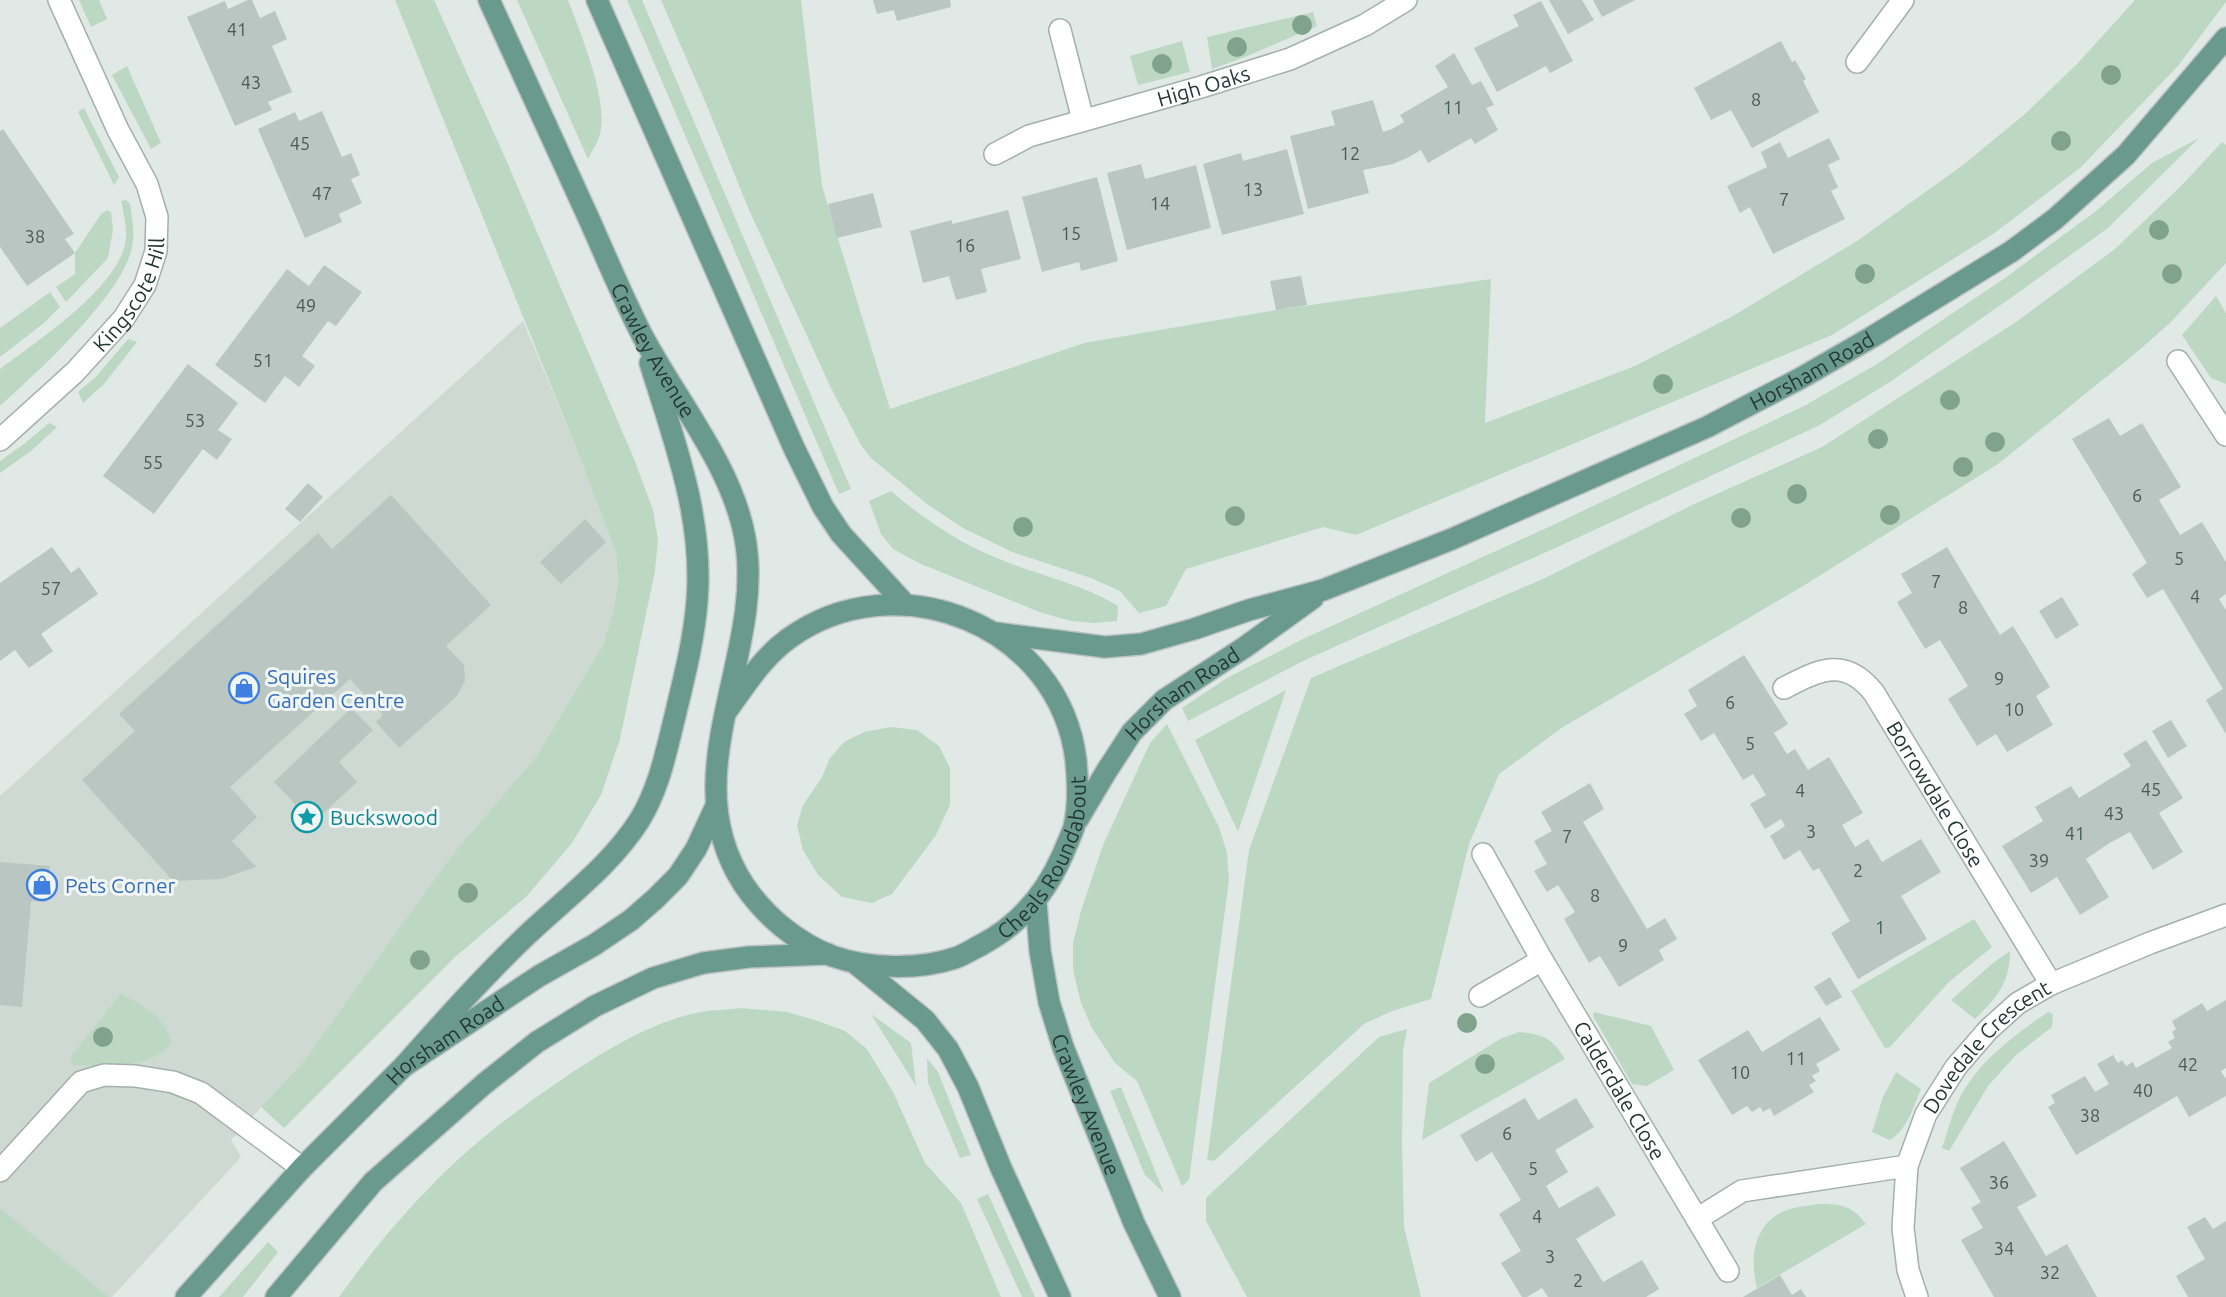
<svg xmlns="http://www.w3.org/2000/svg" width="2226" height="1297" font-family="Ubuntu,sans-serif">
<rect width="100%" height="100%" fill="#e0e9e5"/>
<path fill="#cfd9d4" d="M523,321L579,455L616,553L618,580L613,613L603,645L536,757L304,1061L231,1140L241,1157L112,1297H0V796Z"/>
<path fill="#bcd8c3" d="M79,0H99L107,19L91,27Z
M395,0H434L507,162L634,459L653,510L658,540L655,571L620,739L601,795L572,843L527,896L455,957L284,1128L261,1107L304,1061L453,854L536,757L603,645L613,613L618,581L616,553L579,455Z
M517,0H568C580,32 609,101 600,134C598,142 592,151 588,159Z
M627,0H642L851,489L839,494Z
M661,0H801L822,186L890,409L1084,343L1276,310L1491,279L1485,423L1635,366L1733,316L1857,241L1963,165L2025,114L2078,63L2135,0H2226V2L2178,66L2080,168L1993,234L1832,335L1356,535L1323,527L1186,569L1166,606L1139,613L1120,591L1091,578L1012,552L963,528L927,504L871,458L861,445L831,388L749,210L707,106Z
M1313,12L1317,26L1245,57L1212,69L1207,37Z
M1182,41L1190,72L1138,85L1130,56Z
M127,66L161,143L151,149L112,75Z
M84,108L119,177L114,185L78,112Z
M2199,138L2108,228L2015,295L1890,382L1818,426L1562,545L1303,661L1188,721L1182,708L1227,678L1303,639L1553,525L1804,406L1877,364L2005,278L2096,211L2152,163Z
M2222,142L2226,145V263L2170,323L2131,357L1998,464L1803,586L1563,727L1499,774L1469,844L1431,999L1392,1011L1364,1024L1214,1161L1207,1160L1249,850L1311,678L1543,579L1692,505L1822,447L2016,322L2115,249L2182,185Z
M126,200L130,204C133,222 136,240 129,257C123,274 112,289 101,303C71,341 36,373 0,406V369C36,342 116,289 125,244C128,230 124,215 121,201Z
M107,210L111,212L113,230L108,258L66,302L56,287L75,274V253L101,214Z
M50,292L60,307L44,323L0,357V328Z
M2216,296L2226,313V384L2211,378L2182,335Z
M128,339L137,342L104,384L83,403L78,392L96,377Z
M49,423L57,427L31,451L0,473V461L24,444Z
M891,491C927,522 967,548 1012,564C1047,577 1086,586 1118,606L1117,621L1094,623L1071,621L1042,613L921,564L893,549L881,534L869,501Z
M1286,690L1238,832L1195,740Z
M1167,724L1219,827L1227,853L1229,880L1189,1180L1182,1186L1137,1081L1115,1063L1092,1028L1081,1003L1073,970V943L1081,911L1103,845L1150,743Z
M891,727L917,730L939,746L950,768V805L936,835L892,894L872,903L842,897L818,875L803,850L797,825L803,805L822,777L830,758L844,742L864,732Z
M1974,919L1992,947L1949,982L1890,1047L1885,1048L1851,991Z
M2010,951C2010,984 1996,998 1975,1019L1951,1000L1993,963Z
M121,993C142,1006 167,1017 171,1044C147,1071 106,1065 73,1065L70,1058Z
M740,1008L787,1012L818,1021L845,1031L867,1049L893,1092L925,1163L961,1203L1001,1297H339C367,1258 397,1220 431,1186C470,1145 517,1110 564,1078C599,1054 650,1023 692,1014C707,1010 724,1010 740,1008Z
M1594,1012L1651,1026L1674,1070L1647,1086L1632,1084L1593,1016Z
M2048,1012L2053,1014L2052,1027L2016,1055L1988,1086L1949,1151L1942,1148C1947,1134 1950,1120 1956,1106C1973,1065 2013,1036 2048,1012Z
M871,1014L911,1043L916,1086Z
M1407,1029L1403,1050L1402,1144L1404,1227L1421,1297H1247L1206,1221V1198L1379,1037Z
M1519,1032C1544,1035 1551,1037 1565,1059L1422,1140L1429,1083L1502,1038Z
M927,1058L938,1072L971,1155L960,1158L928,1083Z
M1896,1072L1921,1089C1914,1105 1906,1133 1889,1140L1872,1132L1883,1097Z
M1121,1087L1164,1193L1145,1175L1110,1091Z
M988,1194L1035,1297H1022L977,1199Z
M1818,1204C1841,1204 1852,1205 1866,1224L1757,1288C1749,1257 1754,1220 1790,1209C1799,1206 1809,1206 1818,1204Z
M0,1208L109,1297H0Z
M268,1242L278,1252L243,1297H219Z"/>
<path fill="#b9c6c1" d="M248,0H252L260,18L275,11L287,39L272,46L292,92L268,102L272,110L235,126L187,17L225,1L228,9Z
M873,0H950L951,7L897,21L894,10L877,14Z
M1549,0H1582L1594,20L1568,34Z
M1593,0H1635L1602,17Z
M1541,1L1573,61L1550,73L1546,66L1497,92L1474,48L1519,26L1513,15Z
M1781,41L1792,62L1795,60L1806,79L1803,81L1819,112L1752,148L1731,110L1711,120L1694,88Z
M1454,53L1472,85L1481,81L1494,105L1486,108L1498,130L1475,144L1471,138L1428,163L1421,150L1407,158L1393,164L1363,170L1369,193L1308,209L1290,136L1335,125L1331,111L1373,100L1383,132L1392,129L1404,122L1400,115L1448,87L1435,66Z
M322,111L342,157L351,153L360,175L351,179L362,203L339,214L342,222L305,238L258,129L295,112L299,121Z
M3,129L74,234L65,239L75,253L27,286L0,247V131Z
M1829,138L1840,159L1828,165L1838,187L1831,191L1845,219L1773,254L1750,207L1740,213L1727,186L1767,167L1761,152L1780,142L1788,158Z
M1287,149L1304,214L1222,235L1203,164L1241,153L1243,161Z
M1141,164L1145,179L1196,165L1211,228L1127,250L1107,173Z
M1097,177L1118,261L1081,271L1079,262L1042,272L1022,197Z
M873,193L882,227L837,238L828,204Z
M1008,210L1021,259L981,269L987,292L956,300L949,276L923,283L910,231L952,220V224Z
M324,265L362,292L336,326L328,321L302,356L315,366L299,387L285,376L265,403L215,365L287,269L309,286Z
M1301,276L1307,305L1276,310L1270,281Z
M188,364L238,403L218,430L232,439L217,460L203,449L154,514L103,476Z
M2109,418L2120,436L2142,423L2181,487L2159,500L2180,535L2202,522L2226,562V594L2219,599L2226,610V734L2206,700L2223,689L2163,589L2147,598L2132,574L2147,563L2072,439Z
M308,483L323,497L300,522L285,509Z
M391,495L491,605L446,646L464,665L465,681L457,696L399,748L376,722L383,715L350,679L230,787L257,817L232,841L256,867L221,879L173,881L82,780L135,731L119,714L318,533L332,549Z
M585,519L606,542L561,584L540,562Z
M52,547L71,573L79,567L98,594L41,634L53,651L29,668L15,650L0,661V583Z
M1947,547L2000,635L2013,626L2050,687L2036,696L2053,725L2007,752L1996,734L1977,746L1948,699L1968,686L1940,640L1925,649L1897,602L1912,593L1901,574Z
M2062,597L2079,625L2056,639L2039,611Z
M1744,655L1788,724L1774,733L1787,754L1795,749L1808,770L1829,757L1863,813L1842,825L1855,847L1868,839L1882,862L1921,839L1941,872L1901,896L1927,939L1858,979L1831,933L1850,921L1819,868L1813,871L1800,850L1784,860L1770,836L1785,826L1781,819L1765,829L1750,804L1766,795L1753,774L1743,780L1714,733L1701,741L1684,714L1697,706L1688,690Z
M351,708L373,730L339,762L357,782L313,823L274,782Z
M2171,720L2187,746L2168,758L2152,731Z
M2146,740L2183,798L2159,813L2183,852L2153,870L2130,832L2108,844L2086,859L2109,897L2080,915L2057,877L2031,893L2002,846L2043,821L2035,807L2071,786L2079,798L2131,766L2123,754Z
M1590,783L1604,809L1583,822L1647,929L1665,918L1677,939L1659,950L1664,960L1619,987L1600,956L1589,963L1564,919L1575,912L1558,885L1547,892L1534,871L1547,864L1534,841L1552,831L1541,812Z
M0,862L50,866L47,902L31,901L22,1007L0,1005Z
M1830,977L1842,997L1826,1006L1814,987Z
M2226,1000V1068L2221,1071L2226,1079V1096L2189,1117L2177,1096L2076,1155L2048,1107L2055,1103L2051,1095L2085,1076L2095,1092L2109,1084L2097,1064L2113,1055L2118,1063L2122,1060L2126,1066L2133,1062L2136,1068L2172,1048L2168,1042L2175,1038L2172,1032L2176,1029L2172,1021L2202,1003L2207,1011Z
M1820,1017L1840,1050L1816,1064L1820,1071L1812,1076L1816,1081L1809,1085L1814,1092L1774,1116L1770,1108L1763,1112L1760,1107L1752,1112L1747,1106L1732,1115L1698,1060L1748,1030L1762,1052Z
M1525,1098L1538,1120L1576,1098L1594,1127L1555,1150L1568,1172L1546,1186L1559,1208L1598,1186L1616,1215L1576,1239L1603,1282L1642,1260L1659,1289L1646,1297H1548L1542,1288L1527,1297H1522L1501,1263L1521,1251L1499,1214L1521,1200L1492,1152L1476,1162L1460,1135Z
M2004,1141L2037,1196L2017,1207L2046,1256L2067,1244L2097,1297H1994L1961,1240L1983,1228L1971,1208L1981,1202L1960,1168Z
M2205,1217L2213,1229L2226,1221V1297H2188L2176,1276L2205,1259L2187,1227Z
M1780,1275L1792,1295L1801,1289L1806,1297H1743Z"/>
<g fill="none" stroke-linecap="round" stroke-linejoin="round">
<g stroke="#a4b0ac" stroke-width="24">
<g id="minor">
<path d="M1060,30L1083,120"/>
<path d="M1857,62L1903,0"/>
<path id="s1" d="M995,154L1029,136L1201,87L1290,59L1365,25L1406,0"/>
<path d="M2178,361L2226,435"/>
<path id="s2" d="M0,440L75,372L124,318L145,285L156,251L157,217L147,184L118,130L59,0"/>
<path id="s3" d="M1784,688C1819,670 1845,656 1874,693L2051,984"/>
<path id="s4" d="M1483,854L1542,960L1697,1219L1742,1191L1907,1166"/>
<path d="M1480,996L1542,960"/>
<path d="M0,1171L81,1082L104,1075L135,1076L173,1082L201,1093L302,1168"/>
<path d="M1697,1219L1728,1271"/>
<path id="s5" d="M1917,1297L1908,1270L1903,1228L1907,1166L1926,1114L1956,1067L1988,1030L2018,1003L2051,984L2150,943L2226,915"/>
</g>
</g>
<g stroke="#bdc3c2" stroke-width="24">
<g id="major">
<path id="s6" d="M489,0C522,73 555,146 589,219C606,257 622,296 641,333C674,397 732,465 745,538C766,655 671,774 744,885C765,916 797,943 832,956C868,969 919,970 955,958C964,955 973,949 981,945C1019,925 1046,893 1063,854C1066,846 1071,836 1074,827C1079,806 1078,782 1076,761C1060,625 896,560 788,639C762,658 745,686 726,712"/>
<path d="M597,0L794,448L823,507L841,534L905,604"/>
<path id="s7" d="M996,633L1105,647L1141,644L1194,629L1249,610L1323,590L1452,539L1707,427L1801,378L1872,337L2012,251L2055,219L2126,155L2226,38"/>
<path id="s8" d="M1078,819L1106,772L1132,732L1164,700L1245,647L1313,598"/>
<path id="s9" d="M1036,902L1040,951L1049,1002L1063,1047L1134,1223L1170,1297"/>
<path d="M855,963L925,1020L948,1049L968,1087L1001,1168L1060,1297"/>
<path d="M404,1066C444,1021 484,976 528,934C566,898 610,866 639,821C659,789 666,752 675,716C684,678 694,640 697,601C704,518 674,440 650,363"/>
<path id="s10" d="M186,1297L302,1168L404,1066L539,976L594,945L631,920L655,899L678,876L696,849L715,808"/>
<path d="M276,1297L373,1182L484,1084L537,1042L595,1006L653,978L703,963L749,957L828,954"/>
</g>
</g>
<use href="#minor" stroke="#fff" stroke-width="21"/>
<use href="#major" stroke="#6a998d" stroke-width="21"/>
</g>
<g fill="#81a38e">
<circle cx="1302" cy="25" r="10"/>
<circle cx="1237" cy="47" r="10"/>
<circle cx="1162" cy="64" r="10"/>
<circle cx="2111" cy="75" r="10"/>
<circle cx="2061" cy="141" r="10"/>
<circle cx="2159" cy="230" r="10"/>
<circle cx="1865" cy="274" r="10"/>
<circle cx="2172" cy="274" r="10"/>
<circle cx="1663" cy="384" r="10"/>
<circle cx="1950" cy="400" r="10"/>
<circle cx="1878" cy="439" r="10"/>
<circle cx="1995" cy="442" r="10"/>
<circle cx="1963" cy="467" r="10"/>
<circle cx="1797" cy="494" r="10"/>
<circle cx="1890" cy="515" r="10"/>
<circle cx="1235" cy="516" r="10"/>
<circle cx="1741" cy="518" r="10"/>
<circle cx="1023" cy="527" r="10"/>
<circle cx="468" cy="893" r="10"/>
<circle cx="420" cy="960" r="10"/>
<circle cx="1467" cy="1023" r="10"/>
<circle cx="103" cy="1037" r="10"/>
<circle cx="1485" cy="1064" r="10"/>
</g>
<defs>
<g id="shop-ring" transform="scale(1.575)"><circle r="9.5" fill="#f0f6f3" stroke="#3f7fe0" stroke-width="1.5"/><path d="M-5-2.5h2.3a2.7 3.5 0 0 1 5.4 0H5L5.5 6h-11ZM-1.5-2.5h3a1.5 2.3 0 0 0-3 0Z" fill="#3f7fe0"/></g>
<g id="sight-ring" transform="scale(1.575)"><circle r="9.5" fill="#f0f6f3" stroke="#0f9aa8" stroke-width="1.5"/><path d="M0-6L1.8-2.2L6-1.7L2.9 1.2L3.7 5.4L0 3.3L-3.7 5.4L-2.9 1.2L-6-1.7L-1.8-2.2Z" fill="#0f9aa8"/></g>
</defs>
<g fill-rule="evenodd">
<use href="#shop-ring" x="244" y="688"/>
<use href="#sight-ring" x="307" y="817"/>
<use href="#shop-ring" x="42" y="885"/>
</g>
<g text-anchor="middle" dominant-baseline="central" stroke-width="6" stroke-linejoin="round" paint-order="stroke">
<g font-size="18" fill="#485b56">
<text x="237" y="29">41</text>
<text x="251" y="82">43</text>
<text x="1756" y="99">8</text>
<text x="1453" y="107">11</text>
<text x="300" y="143">45</text>
<text x="1350" y="153">12</text>
<text x="1253" y="189">13</text>
<text x="322" y="193">47</text>
<text x="1784" y="199">7</text>
<text x="1160" y="203">14</text>
<text x="1071" y="233">15</text>
<text x="35" y="236">38</text>
<text x="965" y="245">16</text>
<text x="306" y="305">49</text>
<text x="263" y="360">51</text>
<text x="195" y="420">53</text>
<text x="153" y="462">55</text>
<text x="2137" y="495">6</text>
<text x="2179" y="558">5</text>
<text x="1936" y="581">7</text>
<text x="51" y="588">57</text>
<text x="2195" y="596">4</text>
<text x="1963" y="607">8</text>
<text x="1999" y="678">9</text>
<text x="1730" y="702">6</text>
<text x="2014" y="709">10</text>
<text x="1750" y="743">5</text>
<text x="2151" y="789">45</text>
<text x="1800" y="790">4</text>
<text x="2114" y="813">43</text>
<text x="1811" y="831">3</text>
<text x="2075" y="833">41</text>
<text x="1567" y="836">7</text>
<text x="2039" y="860">39</text>
<text x="1858" y="870">2</text>
<text x="1595" y="895">8</text>
<text x="1880" y="927">1</text>
<text x="1623" y="945">9</text>
<text x="1796" y="1058">11</text>
<text x="2188" y="1064">42</text>
<text x="1740" y="1072">10</text>
<text x="2143" y="1090">40</text>
<text x="2090" y="1115">38</text>
<text x="1507" y="1133">6</text>
<text x="1533" y="1168">5</text>
<text x="1999" y="1182">36</text>
<text x="1537" y="1216">4</text>
<text x="2004" y="1248">34</text>
<text x="1550" y="1256">3</text>
<text x="2050" y="1272">32</text>
<text x="1578" y="1280">2</text>
</g>
<g font-size="21" fill="#233732" stroke="#f0f6f3">
<text stroke="none"><textPath href="#s1" startOffset="220">High Oaks</textPath></text>
<text stroke="none"><textPath href="#s2" startOffset="198">Kingscote Hill</textPath></text>
<text stroke="none"><textPath href="#s6" startOffset="387">Crawley Avenue</textPath></text>
<text stroke="none"><textPath href="#s7" startOffset="872">Horsham Road</textPath></text>
<text stroke="none"><textPath href="#s8" startOffset="166">Horsham Road</textPath></text>
<text stroke="none"><textPath href="#s3" startOffset="220">Borrowdale Close</textPath></text>
<text stroke="none"><textPath href="#s6" startOffset="1335">Cheals Roundabout</textPath></text>
<text stroke="none"><textPath href="#s10" startOffset="366">Horsham Road</textPath></text>
<text stroke="none"><textPath href="#s5" startOffset="280">Dovedale Crescent</textPath></text>
<text stroke="none"><textPath href="#s4" startOffset="273">Calderdale Close</textPath></text>
<text stroke="none"><textPath href="#s9" startOffset="210">Crawley Avenue</textPath></text>
</g>
<g font-size="21" fill="#366cbe" stroke="#f0f6f3" text-anchor="start">
<text x="267" y="676">Squires<tspan x="267" dy="24">Garden Centre</tspan></text>
<text x="65" y="885">Pets Corner</text>
</g>
<g font-size="21" fill="#0d838f" stroke="#f0f6f3" text-anchor="start">
<text x="330" y="817">Buckswood</text>
</g>
</g>
</svg>
